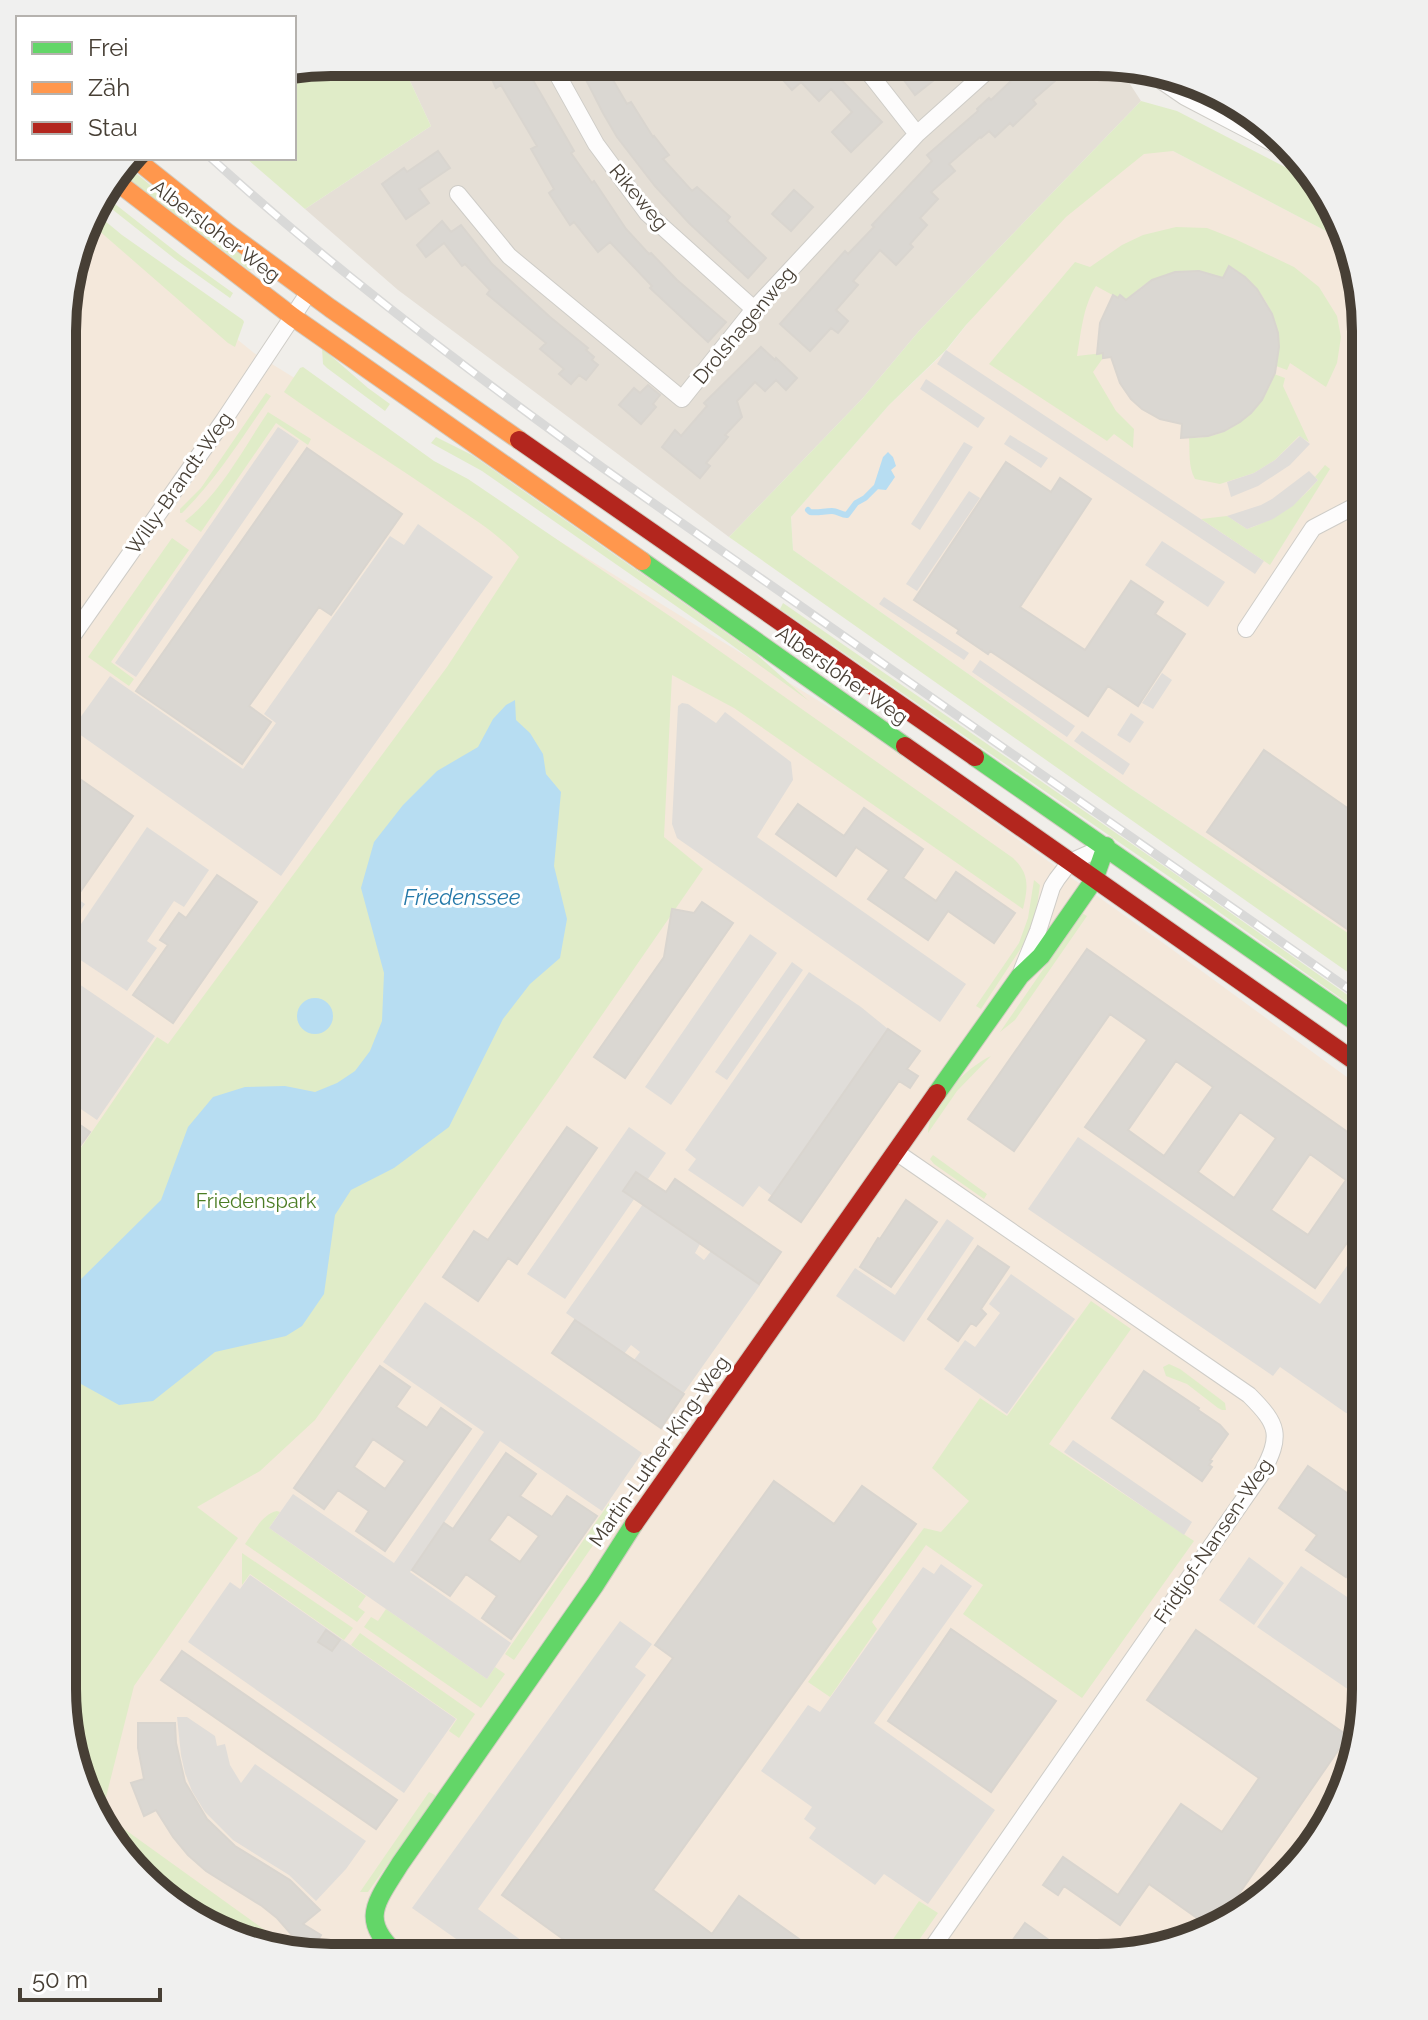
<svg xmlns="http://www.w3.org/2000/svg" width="1428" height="2020" font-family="Raleway,sans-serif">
<rect width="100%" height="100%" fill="#f0eeea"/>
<path fill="#e5dfd6" d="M401,62L1117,64L1141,101L919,331L862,399L729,537L398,290L305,209L431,126Z"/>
<path fill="#f4e8db" d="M1141,101L1173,151L1345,241L1366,331V945L1130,788L793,550L791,517L889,405L946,351Z
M90,220L254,353L853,722L1166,945L1366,1091L1365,1707L1320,1839L1215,1930L1097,1958L297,1956L168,1903L90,1807L62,1689L64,296Z"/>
<path fill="#e0ecc8" d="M331,62H401L431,126L305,209L246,158H294V68Z
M1141,101L1177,111L1312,181L1338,213L1345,241L1173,151L1144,154L1066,217L966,325L946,350L889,405L791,517L793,550L1130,788L1366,945V985L729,537L862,399L919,331Z
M125,164L192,220L254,264L250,271L119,172Z
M101,193L180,255L233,293L230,298L175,259L98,198Z
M93,211L122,235L243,320L244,322L235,347L228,343L89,222Z
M1176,227L1207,228L1235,239L1294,267L1319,287L1337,316L1341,337L1337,363L1326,387L1290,363L1287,370L1276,366C1284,322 1265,288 1230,266L1223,280C1189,263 1152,272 1127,300L1121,296L1118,298L1096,286C1083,306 1081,333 1077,356L1103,353V358L1093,372L1116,411L1134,429L1133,448L1114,434L1107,441L989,364L1075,262L1090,267L1122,245L1143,235Z
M322,348L368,388L390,404L385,411L327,368L323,364Z
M303,367L434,461L468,479L677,621L1013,858C1030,874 1028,887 1023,909L734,708L672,675L664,837L703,869L557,1080L315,1420L260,1471L197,1507L238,1538L134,1686L102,1813L301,1956H297L168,1903L90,1807L62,1689L63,1174L157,1037L168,1044L447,667L519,557C499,534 472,518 447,501C393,463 337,430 284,392L300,368Z
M1274,374L1285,378L1283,386L1309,442L1299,436L1275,460L1254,473L1220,484L1195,479C1188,467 1190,451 1189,437C1226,443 1265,408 1274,374Z
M266,393L271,396C243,436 217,479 182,513H180V509L201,488Z
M268,412L311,439L308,445L276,423L201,532L185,521C221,493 243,449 268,412Z
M436,437L472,455L755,653L809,701L722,638L482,471L431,443Z
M1325,465L1330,469L1270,565L1201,519L1227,516L1247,529C1276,519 1298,504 1318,480L1315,477Z
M172,538L189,550L111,662L134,679L129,686L88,657Z
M783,603L1174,873L1366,1008V1016L1171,878L780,609Z
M1034,880L1040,885L1037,906L1027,939L981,1009L976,1006L1019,943L1028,918Z
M1082,913L1087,916L1015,1020L1000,1032Z
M991,1056L957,1091L928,1133C929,1104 967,1067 991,1056Z
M933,1155L987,1194L984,1199L934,1164L930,1159Z
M1091,1301L1131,1329L1049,1444L1194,1541L1082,1698L963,1614L983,1585L926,1545L872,1622L877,1629L830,1697L808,1682L924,1528L941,1532L969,1501L932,1468L980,1398L1007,1416Z
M1169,1364L1180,1369L1220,1399L1225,1403L1226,1410H1222L1218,1408L1187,1384L1166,1376L1163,1367Z
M609,1503L618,1509L514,1660L505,1654Z
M277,1511L280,1512L269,1528L366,1596L358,1607L365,1612L357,1622L245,1544C254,1532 262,1514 277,1511Z
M242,1553L353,1628L344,1640L250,1574L242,1585Z
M386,1609L487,1679L495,1667L505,1674L481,1708L364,1627L371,1617L378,1621Z
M360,1633L475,1714L459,1738L449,1731L457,1719L351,1645Z
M429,1792L435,1795V1798L368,1892H360Z
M919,1901L938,1913L907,1957H895L885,1951Z"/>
<path fill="#e0ddd9" d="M946,350L1264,561L1255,574L937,364Z
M926,379L985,418L978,428L920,389Z
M278,427L299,441L136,677L115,663Z
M1010,435L1048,458L1041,468L1004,444Z
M1300,436L1310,444L1290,465L1258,486L1231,497L1227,482L1254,473L1275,460Z
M964,442L973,447L920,530L911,524Z
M1309,471L1318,480L1293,506L1273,519L1247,529L1227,516L1261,505L1272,499Z
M969,491L980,498L917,591L906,584Z
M418,524L493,577L281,876L72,729L110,676L243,769L276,723L264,714L390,536L404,545Z
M1162,541L1225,582L1208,607L1145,565Z
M884,597L969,653L964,660L879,604Z
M980,660L1075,726L1067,737L972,672Z
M1162,673L1172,680L1153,709L1142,703Z
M682,703L688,704L716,723L725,712L791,762L793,780L757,837L966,984L940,1022L677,838L672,824L678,706Z
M1131,713L1144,722L1130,743L1117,735Z
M1082,731L1130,764L1123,775L1074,741Z
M147,827L209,870L184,907L174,901L147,941L157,948L127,991L64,949Z
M63,889L85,904L63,936Z
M750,934L777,953L671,1105L645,1087Z
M792,962L803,970L727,1080L715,1072Z
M809,972L861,1007L888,1029L772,1196L759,1186L743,1207L688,1170L696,1159L685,1150Z
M63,973L155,1036L97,1120L63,1097Z
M629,1127L666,1153L565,1299L527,1274Z
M1078,1137L1320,1304L1366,1239V1400L1359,1409L1352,1414L1346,1413L1280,1367L1273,1376L1028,1209Z
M643,1204L700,1244L695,1253L704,1260L711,1251L760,1285L683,1394L634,1360L640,1352L631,1345L624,1354L566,1313Z
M947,1219L974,1238L904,1342L836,1296L855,1268L895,1295Z
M1011,1274L1075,1319L1007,1414L944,1369L965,1340L975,1347L1000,1313L989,1304Z
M425,1302L642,1453L602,1511L500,1441L410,1572L511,1643L487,1679L269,1528L293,1494L394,1563L484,1432L383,1362Z
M1073,1440L1192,1522L1184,1535L1064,1452Z
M1249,1557L1284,1583L1254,1625L1219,1600Z
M941,1564L972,1586L874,1723L995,1810L928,1904L884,1874L875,1885L809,1838L816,1828L804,1819L812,1807L761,1771L808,1705L820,1712L923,1567L934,1574Z
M1301,1566L1365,1609V1701L1257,1627Z
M250,1575L456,1719L404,1793L188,1642L230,1582L240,1589Z
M620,1621L652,1644L635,1667L646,1675L478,1909L543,1956H450L459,1941L412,1908Z
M177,1717H187L215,1736L217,1746L225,1744L230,1765L241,1783L255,1764L366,1841L346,1869L316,1901L289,1875L233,1840L205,1812L192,1791L185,1773L181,1755Z"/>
<path fill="#b7ddf2" d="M888,452L893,457L896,466L891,470L895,477L886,490L876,489L874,485L883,457Z
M515,700L516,720L530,733L543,754L546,774L561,792L554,866L567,919L560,958L530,984L503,1019L449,1127L394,1168L351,1190L335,1215L324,1294L302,1326L286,1336L215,1352L153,1401L119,1405L81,1384L63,1356V1305L72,1288L161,1200L188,1127L213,1097L245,1087L285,1086L315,1092L337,1083L355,1071L370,1051L382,1021L384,973L361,888L374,842L403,805L437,771L478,747L493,719L506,705Z
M297 1016a18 18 0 1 1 36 0a18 18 0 1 1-36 0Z"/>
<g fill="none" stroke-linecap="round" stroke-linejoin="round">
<path stroke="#b7ddf2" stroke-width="6" d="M808,510L810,512C818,513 824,511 832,511C838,511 841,515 847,515L856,503L865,498L875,488"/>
</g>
<path fill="#dad7d2" stroke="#d9d5cf" stroke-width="2" fill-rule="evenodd" d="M484,62L523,63L574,151L571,153L592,183L594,181L626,229L649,254L651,253L677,280L726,322L708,342L650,288L652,286L610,242L598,252L574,222L570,225L549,193L554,189L531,149L537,146L501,85L496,88Z
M590,63H603L627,104L631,102L653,137L654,136L669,155L663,159L692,191L697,187L730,217L727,221L766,258L748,278L689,223L655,186L617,137L603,113L580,68Z
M782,63H825L882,122L851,152L832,132L852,112L831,89L819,101L801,82L792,90L775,71Z
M909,64H929L939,76L915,95L898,72Z
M1028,64H1065L1051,75L1056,80L1033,100L1036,104L1013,126L1010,123L995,137L989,131L981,138L980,137L949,164L955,171L931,192L938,199L920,218L927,225L910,244L913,247L896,265L880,250L853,281L858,285L836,310L848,321L838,333L831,328L810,351L780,324L845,251L848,254L874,227L872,225L932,161L927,155L978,111L977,109L989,98L991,100L1012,80L1011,78Z
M438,151L450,168L419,189L429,203L406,219L382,184L404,168L407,172Z
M794,190L813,207L791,231L772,214Z
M442,221L451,232L461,225L492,264L550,317L588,348L586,350L594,357L592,360L598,365L586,380L579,375L571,384L559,374L564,369L540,349L546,343L487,294L490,290L465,264L462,266L444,243L426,257L417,245Z
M1229,266L1245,277L1257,289L1272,314L1278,333L1279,347L1275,373L1262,400L1251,413L1240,422L1224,431L1208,436L1181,438L1182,424L1160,419L1142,409L1131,399L1120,383L1111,357L1103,358V353L1097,354L1100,323L1113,295L1118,298L1120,295L1126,300L1152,280L1175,272L1199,271L1223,278Z
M761,347L775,360L776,358L797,378L786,390L776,380L765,391L755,382L737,401L742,417L725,435L728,437L706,463L710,466L700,478L662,447L675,430L681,436L707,406L704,403Z
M648,385L660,395L653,404L656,407L641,424L619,405L634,388L640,393Z
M307,448L402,514L331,615L319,607L249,706L271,722L242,764L136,691Z
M1006,462L1051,492L1060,478L1091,499L1020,607L1085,650L1131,581L1163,602L1155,614L1185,634L1138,706L1108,686L1088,716L990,651L988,654L957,633L959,630L914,600Z
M1264,750L1366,821V942L1207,832Z
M64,768L133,816L80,892L63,880V838L80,826L64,815Z
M798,804L844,836L864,808L923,849L903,878L936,901L956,872L1015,913L994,943L948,911L928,940L868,899L889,870L856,847L836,876L776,834Z
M217,875L257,902L173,1023L133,995L168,945L160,940L179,913L186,918Z
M702,902L733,923L625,1078L594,1057L664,957L672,909L694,913Z
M1087,949L1366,1145V1216L1315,1288L1085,1127L1147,1040L1110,1014L1014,1151L968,1119ZM1176,1061L1213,1087L1164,1156L1128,1130ZM1240,1112L1276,1138L1234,1198L1198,1172ZM1310,1154L1346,1180L1308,1235L1271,1210Z
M888,1029L920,1051L907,1069L918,1076L910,1088L899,1081L801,1222L769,1200Z
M63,1113L90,1132L63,1170Z
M567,1127L597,1148L517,1264L508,1258L478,1301L443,1277L474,1231L488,1240Z
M636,1172L666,1192L675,1179L781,1252L759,1284L623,1191Z
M906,1200L937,1222L891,1287L860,1267L878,1238L880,1239Z
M978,1246L1009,1267L981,1309L986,1314L976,1326L971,1323L958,1341L928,1319Z
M575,1320L684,1394L661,1428L552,1353Z
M380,1366L410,1387L396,1407L427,1428L441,1408L471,1429L385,1551L356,1531L369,1511L338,1490L324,1509L294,1488ZM373,1439L405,1461L385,1489L354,1467Z
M1144,1371L1199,1408L1198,1410L1220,1425L1228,1434L1210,1460L1212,1461L1209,1465L1212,1467L1202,1481L1112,1418Z
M506,1453L536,1474L520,1496L552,1517L567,1496L597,1516L511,1639L482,1618L497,1596L466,1574L450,1596L412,1570L444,1523L453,1529ZM508,1514L539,1536L520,1562L489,1540Z
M1308,1466L1360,1502L1349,1517L1365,1528V1549L1346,1577L1306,1550L1317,1535L1279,1508Z
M774,1481L834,1524L862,1486L916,1524L653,1890L712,1934L739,1896L824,1957H588L502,1895L673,1658L655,1645Z
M951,1629L1056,1701L991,1792L888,1721Z
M326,1630L340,1640L332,1651L318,1642Z
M1196,1630L1348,1736L1214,1930L1149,1884L1120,1925L1064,1886L1058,1895L1043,1885L1063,1857L1118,1895L1181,1804L1222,1832L1259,1778L1147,1700Z
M182,1651L397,1800L376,1829L161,1680Z
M138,1723H175L176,1743L185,1782L207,1819L235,1846L290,1880L320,1910L303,1924L321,1935L313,1948L291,1934L277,1918L262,1906L206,1871L188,1855L173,1837L156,1810L144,1816L131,1783L144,1779L138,1748Z
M1025,1923L1074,1958H1000Z"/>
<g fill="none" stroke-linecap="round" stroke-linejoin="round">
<g stroke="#ceccc7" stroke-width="18">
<path id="street" d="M551,63L596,144L647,213L754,309
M862,64L917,134
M1147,71L1185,97L1288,151
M458,194L509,256L682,399L754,309L917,134L995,64
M1246,629L1313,528L1357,505L1366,506
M64,648L224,420L309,292
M1022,970L1038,931L1052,887L1057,879L1070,862L1106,846
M896,1152L1249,1395C1279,1425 1282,1435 1262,1473L925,1958"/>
</g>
<g stroke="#d1ccc1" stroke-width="20">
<path id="fast" d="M642,561L905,746
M975,757L1366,1029
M937,1093L1020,976L1041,956L1094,880L1106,846
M399,1956C358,1920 376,1903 400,1864L595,1585L634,1524"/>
</g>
<g stroke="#d1ccc1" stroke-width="20">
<path id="slow" d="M134,158L228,233L330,308L519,440
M113,179L293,317L642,561"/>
</g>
<g stroke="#d1ccc1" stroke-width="20">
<path id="jam" d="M519,440L975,757
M905,746L1366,1069
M634,1524L937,1093"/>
</g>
<use href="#street" stroke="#fdfcfc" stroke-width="16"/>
<use href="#fast" stroke="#63d668" stroke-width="18"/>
<use href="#slow" stroke="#ff974d" stroke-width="18"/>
<use href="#jam" stroke="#b3261e" stroke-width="18"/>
<g stroke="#d9d9d8" stroke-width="9">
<path id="rail" d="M211,158C334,270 468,370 603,468L1366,1001"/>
</g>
<use href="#rail" stroke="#fff" stroke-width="6" stroke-dasharray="18" stroke-linecap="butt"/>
</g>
<g text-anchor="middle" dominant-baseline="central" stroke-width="6" stroke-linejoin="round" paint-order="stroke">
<g font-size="20" fill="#473f35" stroke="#fff">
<text transform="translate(639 197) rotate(50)">Rikeweg</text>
<text transform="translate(216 231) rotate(37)">Albersloher Weg</text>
<text transform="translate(744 325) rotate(-50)">Drolshagenweg</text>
<text transform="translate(179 483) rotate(-55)">Willy-Brandt-Weg</text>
<text transform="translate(842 675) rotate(35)">Albersloher Weg</text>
<text transform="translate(659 1451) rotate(-55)">Martin-Luther-King-Weg</text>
<text transform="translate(1213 1541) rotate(-56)">Fridtjof-Nansen-Weg</text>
</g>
<g font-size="20" fill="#4b7d24" stroke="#fff">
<text x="256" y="1201">Friedenspark</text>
</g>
<g font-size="22" font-style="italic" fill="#2579a9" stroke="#fff">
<text x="462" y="897">Friedenssee</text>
</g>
</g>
<path d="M0 0H1428V2020H0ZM331 76H1097A255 255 0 0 1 1352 331V1689A255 255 0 0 1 1097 1944H331A255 255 0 0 1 76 1689V331A255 255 0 0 1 331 76Z" fill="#f0f0ef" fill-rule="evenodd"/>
<path fill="none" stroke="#473f35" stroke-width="10" d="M331 76H1097A255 255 0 0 1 1352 331V1689A255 255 0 0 1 1097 1944H331A255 255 0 0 1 76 1689V331A255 255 0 0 1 331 76Z"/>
<rect x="16" y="16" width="280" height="144" fill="#ffffff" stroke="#b5b2ae" stroke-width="2"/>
<rect x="32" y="42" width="40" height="12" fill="#63d668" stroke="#b5b2ae" stroke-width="2"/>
<text x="88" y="56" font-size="24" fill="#473f35">Frei</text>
<rect x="32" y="82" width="40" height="12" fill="#ff974d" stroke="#b5b2ae" stroke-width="2"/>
<text x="88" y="96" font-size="24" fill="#473f35">Zäh</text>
<rect x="32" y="122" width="40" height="12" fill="#b3261e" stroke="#b5b2ae" stroke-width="2"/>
<text x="88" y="136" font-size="24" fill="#473f35">Stau</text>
<path d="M20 1988v12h140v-12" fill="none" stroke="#473f35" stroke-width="4"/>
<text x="32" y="1988" font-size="24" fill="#473f35" stroke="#ffffff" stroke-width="6" paint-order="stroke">50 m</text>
</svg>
